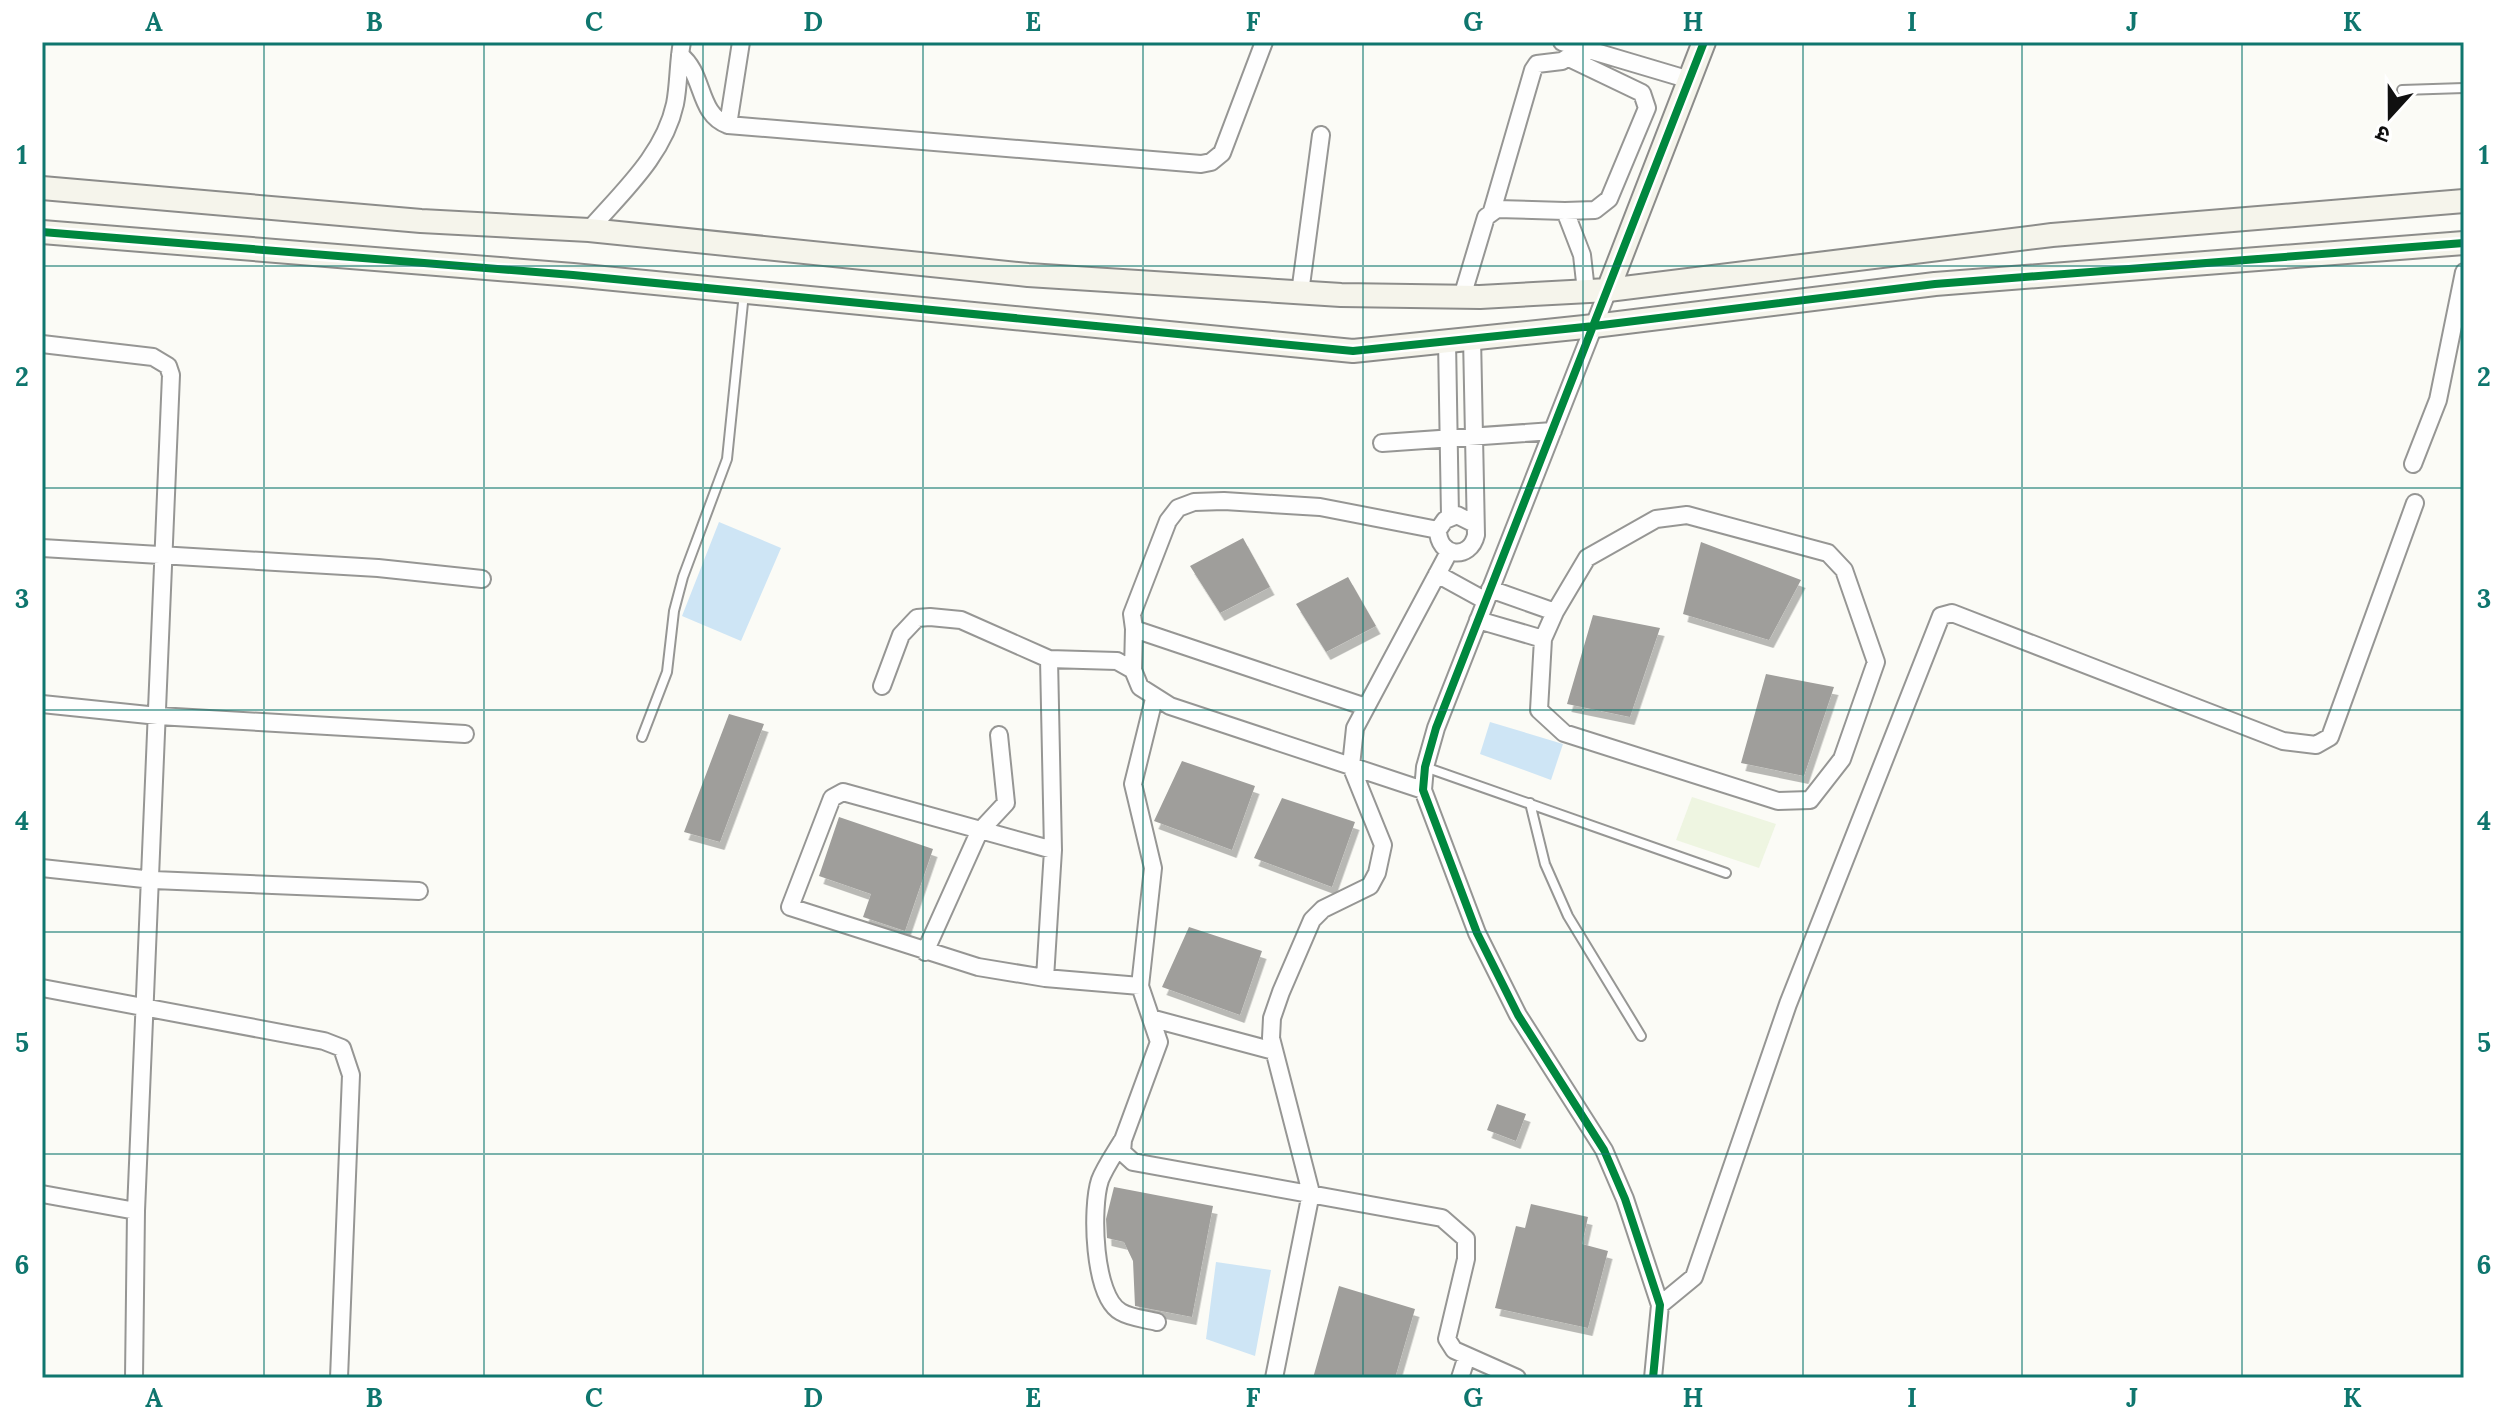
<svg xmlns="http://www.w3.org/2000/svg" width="2506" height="1420" font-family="Lora,'Noto Sans Devanagari',serif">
<defs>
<filter id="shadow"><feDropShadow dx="4.5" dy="8" stdDeviation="0" flood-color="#0004"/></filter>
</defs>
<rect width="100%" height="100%" fill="#fbfbf6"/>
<path fill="#eef5e1" d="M1692,797L1776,824L1759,868L1676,840Z"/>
<path fill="#cee5f5" d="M719,522L781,548L741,641L682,616Z
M1490,722L1563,744L1551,780L1480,754Z
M1216,1262L1271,1270L1255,1356L1206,1339Z"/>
<path fill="#9f9e9b" filter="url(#shadow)" d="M1243,538L1270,587L1220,613L1190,566Z
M1701,542L1801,580L1769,640L1683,614Z
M1348,577L1376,626L1326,652L1296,604Z
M1593,615L1660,628L1630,717L1567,704Z
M1766,674L1834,687L1804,776L1741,763Z
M729,714L764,724L720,842L684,832Z
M1182,761L1255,786L1232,850L1154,821Z
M1282,798L1355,822L1332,887L1254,858Z
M839,817L933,849L905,931L863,917L871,894L819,876Z
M1189,927L1262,951L1240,1015L1162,987Z
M1497,1104L1526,1114L1516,1141L1487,1130Z
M1114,1187L1213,1206L1192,1317L1135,1306L1133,1261L1124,1242L1107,1238L1106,1219Z
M1531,1204L1588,1217L1582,1244L1608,1251L1588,1328L1495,1308L1516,1226L1525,1228Z
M1339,1286L1415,1309L1395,1378H1313Z"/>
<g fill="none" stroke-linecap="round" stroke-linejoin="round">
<g stroke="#969694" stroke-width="12">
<path id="lane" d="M2402,90L2464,88
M642,737L667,672L674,611L683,577L727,459L744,293
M1425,767L1726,873
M1530,803L1545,864L1568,916L1641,1036"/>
</g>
<g stroke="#969694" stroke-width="20">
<path id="street" d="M1562,42L1690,80
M680,55C705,74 697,114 728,125L1201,164L1211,162L1222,153L1264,42
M728,125L741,42
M1492,211L1533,70L1537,64L1562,61L1581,49
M1565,211L1595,210L1609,199L1647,108L1642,93L1569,58
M589,230C622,192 664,155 675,104C679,84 678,62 682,42
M1608,290L1436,728L1425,767L1423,790L1477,933L1518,1015L1604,1150L1625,1199L1660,1305L1653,1378
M1300,293L1321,135
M1462,297L1486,217L1497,209L1565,211L1582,255L1586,291
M1472,337L1476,535C1470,561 1438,557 1438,530L1445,520L1457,515L1473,523
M1447,341L1450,516
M42,344L153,357L168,366L171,375L136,1211L134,1378
M1382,443L1553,431
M2413,464L2438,400L2464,272
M42,548L378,568L482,579
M1437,574L1486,601
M1490,589L1555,612
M1478,620L1543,639L1539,710L1564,733L1778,801L1810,800L1842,759L1876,662L1844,570L1828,553L1687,515L1656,519L1587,558L1555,612L1543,639
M1049,659L1053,850
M1133,670L1134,629
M882,686L901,635L917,618L930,617L961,620L1049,659L1117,661L1133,670L1140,687L1170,706L1423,790
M1154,699L1133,784L1153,868L1140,986L1159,1042L1123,1140L1122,1152L1133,1162L1442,1218L1466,1239V1259L1447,1339L1454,1350L1517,1378
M42,704L158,716L465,734
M1366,707L1134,629L1132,614L1168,521L1178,508L1194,502L1224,501L1320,507L1438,530
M42,868L153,880L419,891
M925,952L979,832L1006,803L999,735
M1045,978L1053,850L843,792L832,798L790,907L978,967L1045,978L1140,986
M42,988L324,1041L342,1048L351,1075L339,1378
M1154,1019L1274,1051
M1122,1141C1115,1153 1105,1167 1100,1180C1091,1207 1093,1297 1121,1312C1131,1318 1146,1319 1157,1322
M42,1194L136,1211
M1660,1305L1694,1277L1788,1004L1941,616L1952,613L2283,741L2316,745L2330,737L2415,503
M1274,1378L1311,1193L1271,1038L1272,1018L1281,992L1312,920L1323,909L1370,886L1377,873L1383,845L1351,766L1355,728L1449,552
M1460,1378L1467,1356"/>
</g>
<g stroke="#8c8c8a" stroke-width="26">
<path id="secondary" d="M42,188L421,221L589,230L1028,275L1341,295L1480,297L1608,290L2052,235L2464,201
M42,232L573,275L1353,351L1594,326L1935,284L2464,243
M1608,290L1704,42"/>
</g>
<use href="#lane" stroke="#fefefe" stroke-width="8"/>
<use href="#street" stroke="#fefefe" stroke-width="16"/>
<use href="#secondary" stroke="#f5f4eb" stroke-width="22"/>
<g stroke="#fff" stroke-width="13">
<path id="cycleway" d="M42,232L573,275L1353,351L1594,326L1935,284L2464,243
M1653,1378L1660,1305L1625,1199L1604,1150L1518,1015L1477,933L1423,790L1425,767L1436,728L1704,42"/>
</g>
<use href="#cycleway" stroke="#00873e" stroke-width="8"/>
</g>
<path fill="none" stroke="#0f766e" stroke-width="2" stroke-opacity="0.55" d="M264,42V1378M484,42V1378M703,42V1378M923,42V1378M1143,42V1378M1363,42V1378M1583,42V1378M1803,42V1378M2022,42V1378M2242,42V1378M42,266H2464M42,488H2464M42,710H2464M42,932H2464M42,1154H2464"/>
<rect width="2506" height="1420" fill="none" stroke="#ffffff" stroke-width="88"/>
<g transform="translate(2390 116) rotate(201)" stroke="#ffffff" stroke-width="6" paint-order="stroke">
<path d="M0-6L14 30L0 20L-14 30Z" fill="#101010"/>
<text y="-12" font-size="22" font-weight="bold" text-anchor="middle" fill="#101010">उ</text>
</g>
<rect x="44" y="44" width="2418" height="1332" fill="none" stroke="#0f766e" stroke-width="3"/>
<g font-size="26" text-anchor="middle" font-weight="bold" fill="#0f766e">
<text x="154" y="31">A</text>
<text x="374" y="31">B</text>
<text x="594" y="31">C</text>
<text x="813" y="31">D</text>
<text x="1033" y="31">E</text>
<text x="1253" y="31">F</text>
<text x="1473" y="31">G</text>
<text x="1693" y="31">H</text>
<text x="1912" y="31">I</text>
<text x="2132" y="31">J</text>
<text x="2352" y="31">K</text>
<text x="22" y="164">1</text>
<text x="2484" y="164">1</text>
<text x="22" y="386">2</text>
<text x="2484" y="386">2</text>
<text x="22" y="608">3</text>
<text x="2484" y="608">3</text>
<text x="22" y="830">4</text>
<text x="2484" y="830">4</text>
<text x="22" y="1052">5</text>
<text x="2484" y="1052">5</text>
<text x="22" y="1274">6</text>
<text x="2484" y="1274">6</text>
<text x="154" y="1407">A</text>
<text x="374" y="1407">B</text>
<text x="594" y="1407">C</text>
<text x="813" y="1407">D</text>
<text x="1033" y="1407">E</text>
<text x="1253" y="1407">F</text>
<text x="1473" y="1407">G</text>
<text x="1693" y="1407">H</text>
<text x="1912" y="1407">I</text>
<text x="2132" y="1407">J</text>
<text x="2352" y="1407">K</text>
</g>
</svg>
